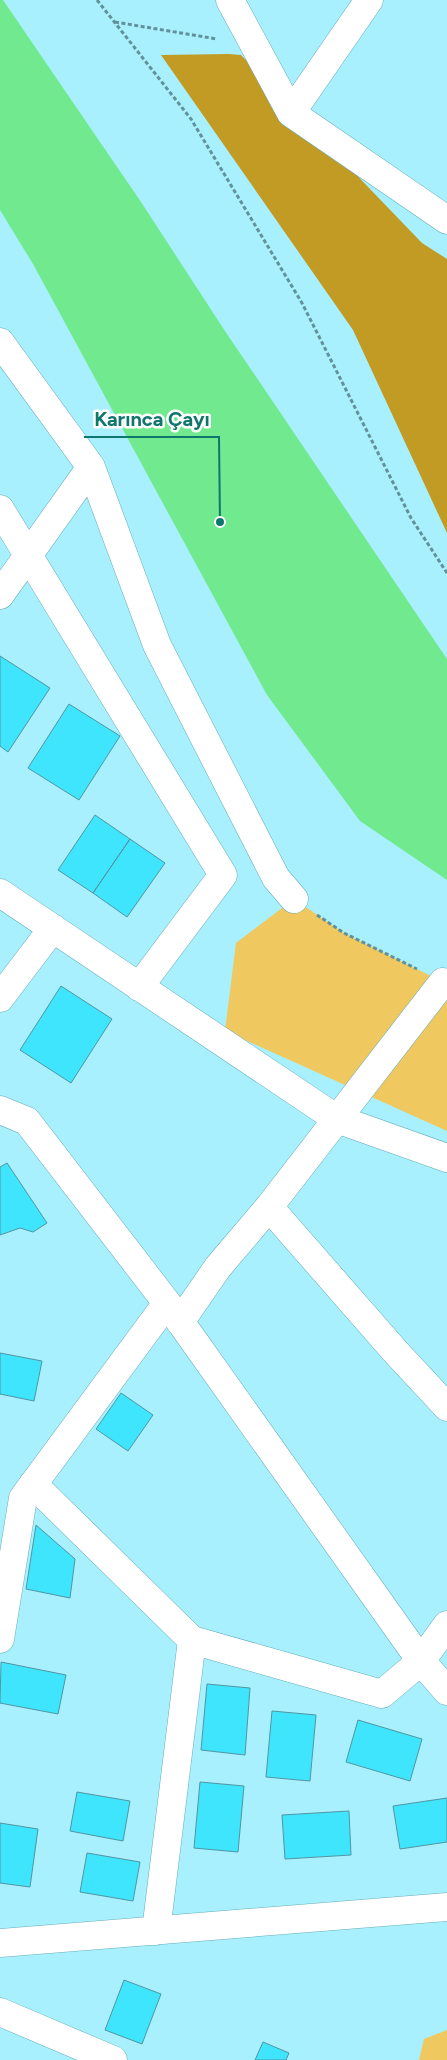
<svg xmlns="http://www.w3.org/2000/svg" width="447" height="2060" font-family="Figtree,sans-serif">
<rect width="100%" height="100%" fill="#a8f0fd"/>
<path fill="#efc960" d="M294,899L344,933L447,984V1131L225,1031L236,943Z
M447,2030V2060H419L424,2039Z"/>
<path fill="#c19b24" d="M229,54L241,55L422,243L447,259V533L353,330L161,55Z"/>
<path fill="#71e98e" d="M0,0H3L141,202L225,331L447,659V880L360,821L267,695L33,264L0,210Z"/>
<path fill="#3fe5fd" stroke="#5096a2" d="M0,656L50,688L8,752L0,746Z
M69,704L120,736L79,800L28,768Z
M95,815L130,839L93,893L58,870Z
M130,839L165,863L127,917L93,893Z
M61,986L112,1019L71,1083L20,1050Z
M7,1163L47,1223L33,1232L20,1228L0,1235V1167Z
M0,1353L42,1361L34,1401L0,1394Z
M121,1393L153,1415L128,1451L96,1429Z
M36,1525L75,1559L70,1598L26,1589Z
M1,1662L66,1675L58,1714L0,1703Z
M207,1684L250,1688L245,1755L201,1750Z
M272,1711L316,1715L310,1781L266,1777Z
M358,1720L422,1739L410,1781L346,1762Z
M200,1782L244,1786L238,1852L194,1848Z
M77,1792L130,1801L123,1841L70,1831Z
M447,1798V1842L400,1849L393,1806Z
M349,1811L351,1855L285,1859L282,1815Z
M0,1823L38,1829L30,1887L0,1883Z
M87,1853L140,1862L133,1901L80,1892Z
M124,1980L161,1994L142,2044L105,2030Z
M263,2042L289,2053L286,2060H255Z"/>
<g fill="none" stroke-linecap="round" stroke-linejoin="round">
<g stroke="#66adb9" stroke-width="29">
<path id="minor" d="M230,0L291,113L447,220
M291,113L369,0
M0,342L91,467L157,645L276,878L294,899
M0,509L223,875L139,987
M0,595L91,467
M0,893L337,1119L447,1158
M0,998L53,928
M0,1110L27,1121L167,1303L421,1661L447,1691
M269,1207L394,1350L447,1407
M180,1322L218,1267L269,1207L443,982
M33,1484L192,1640L382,1694L421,1661L447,1625
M0,1639L23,1498L167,1303
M156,1931L192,1640
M0,1943L447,1907
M0,2012L113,2060"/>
</g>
<path stroke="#61929b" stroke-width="3" stroke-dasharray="4 2.5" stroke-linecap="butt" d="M97,0L191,119L302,303L411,518L447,573
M115,22L217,39
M317,915L344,933L417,969"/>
<use href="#minor" stroke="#fff" stroke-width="28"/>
</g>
<path fill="none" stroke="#0f766e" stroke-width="2" d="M220 522L219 437H84"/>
<circle fill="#0f766e" stroke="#fff" stroke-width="2" cx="220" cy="522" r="5"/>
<g font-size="20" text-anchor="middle" font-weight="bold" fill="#0f766e" stroke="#fff" stroke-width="5" stroke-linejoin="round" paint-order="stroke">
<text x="152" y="426">Karınca Çayı</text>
</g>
</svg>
